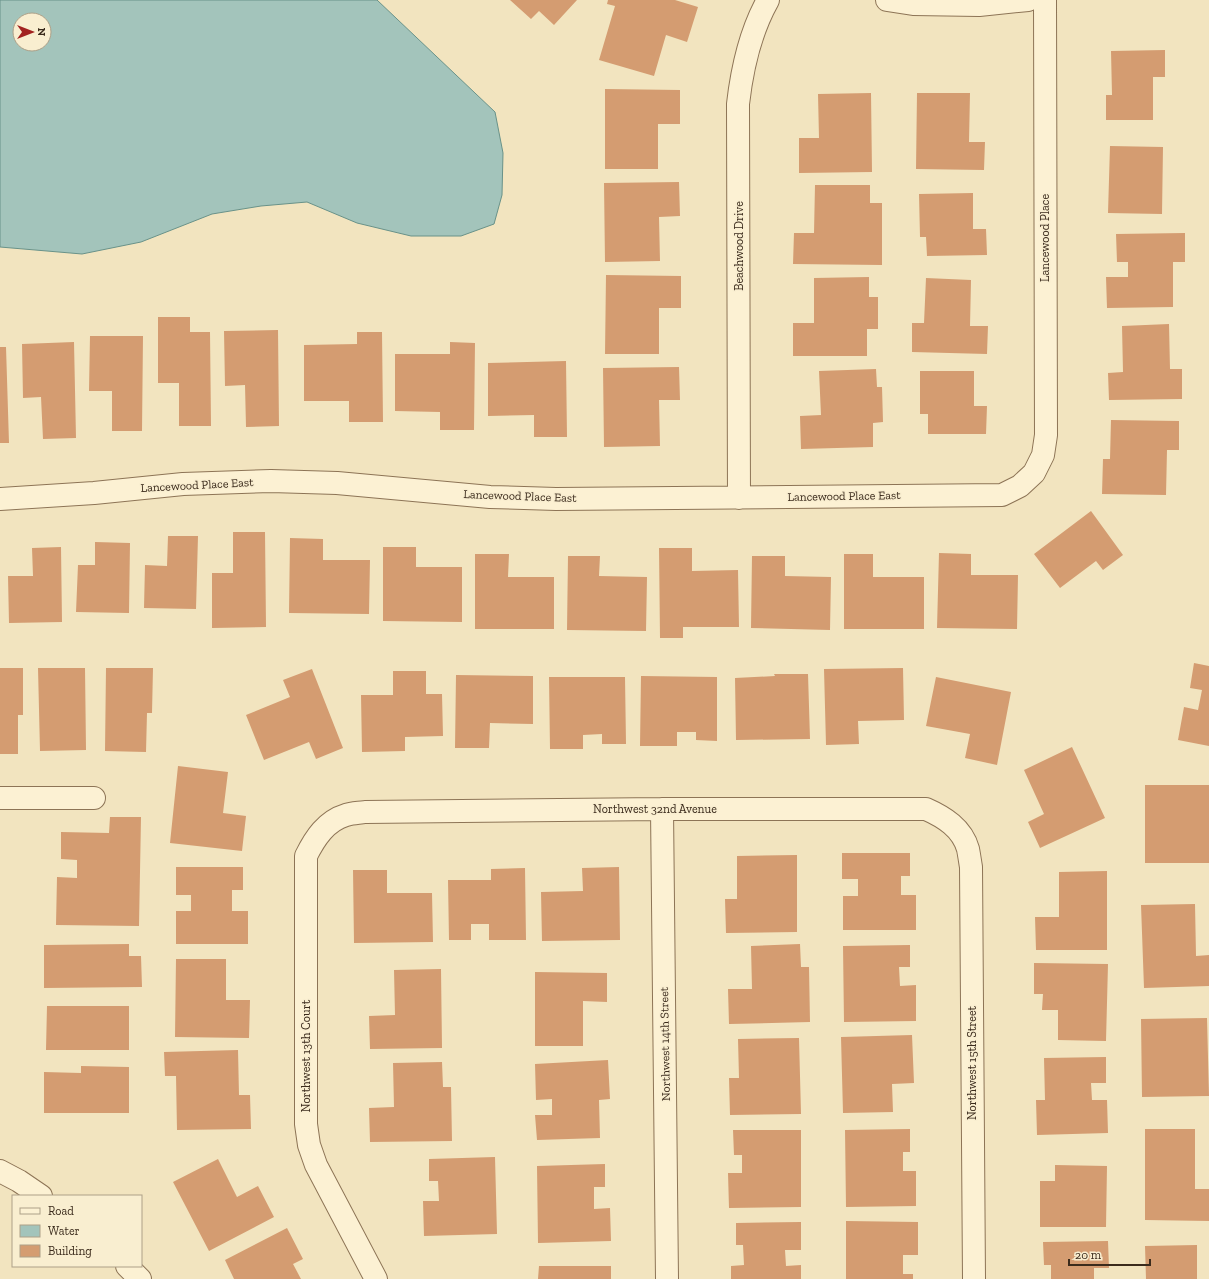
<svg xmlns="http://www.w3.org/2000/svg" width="1209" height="1279" font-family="'Zilla Slab',serif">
<rect width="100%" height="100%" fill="#f2e4bf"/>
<path fill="#a3c4bb" stroke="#699289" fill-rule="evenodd" d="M0,0H377L495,112L503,153L502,195L494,224L461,236H411L357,223L307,202L261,206L212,214L141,242L82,254L0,247ZM20,20H44V44H20Z"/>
<path fill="#d49c71" d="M510,0H577L554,25L539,11L531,19Z
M608,0H675L698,7L687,42L666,35L654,76L599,60L615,6L607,4Z
M1165,50V77H1153V120H1106V95H1112L1111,51Z
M605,89L680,90V124H658V169H605Z
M871,93L872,172L799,173V138H819L818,94Z
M917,93H970L969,142H985L984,170L916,169Z
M1110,146L1163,147L1162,214L1108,213Z
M679,182L680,216L659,217L660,261L605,262L604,183Z
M815,185H870V203H882V265L793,264L794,233H814Z
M973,193V229H986L987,255L927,256L926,237H920L919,194Z
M1185,233V262H1173V307L1107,308L1106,277H1128V262H1117L1116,234Z
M606,275L681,276V308H659V354H605Z
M869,277V297H878V329H867V356H793V323H814V278Z
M926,278L971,280L970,326H988L987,354L912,352V323H924Z
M158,317H190V332H210L211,426H179V383H158Z
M1169,324L1170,369H1182V399L1109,400L1108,373L1123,372L1122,326Z
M278,330L279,426L246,427L245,385L225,386L224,331Z
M357,332H382L383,422H349V401H304V345L357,344Z
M90,336H143L142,431H112V391H89Z
M74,342L76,438L43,439L41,397L23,398L22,344Z
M450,342L475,343L474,430H440V412L395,411V354H450Z
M0,347H6L9,443H0Z
M566,361L567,437H534V415L488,416V363Z
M679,367L680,400H659L660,446L604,447L603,368Z
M876,369L877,387H882L883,422L873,423V447L801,449L800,416L821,415L819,371Z
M920,371H974V406H987L986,434H928V414H920Z
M1111,420L1179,421V450H1167L1166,495L1102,494L1103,459H1110Z
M1091,511L1123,555L1103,570L1096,561L1060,588L1034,554Z
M233,532H265L266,627L212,628V573H233Z
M168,536H198L196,609L144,608L145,565L167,566Z
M290,538L323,539V560H370L369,614L289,613Z
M95,542L130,543L129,613L76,612L78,565H95Z
M61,547L62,622L9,623L8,576H33L32,548Z
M383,547H416V567H462V622L383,621Z
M659,548H692V571L738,570L739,627H683V638H660Z
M939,553L971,554V575H1018L1017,629L937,628Z
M475,554H509L508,577H554V629H475Z
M844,554H873V577H924V629H844Z
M568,556H600L599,576L647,577L646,631L567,630Z
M752,556H785V576L831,577L830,630L751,628Z
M1194,663L1209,666V746L1178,740L1184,707L1198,710L1202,690L1190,688Z
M0,668H23V715H18V754H0Z
M38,668H85L86,750L40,751Z
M106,668H153L152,713H147L146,752L105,751Z
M903,668L904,720L858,721L859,744L826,745L824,669Z
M312,669L343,748L316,759L309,742L264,760L246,715L290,697L283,680Z
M393,671H426V694H442L443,736L405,737V751L362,752L361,695H393Z
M774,674H808L810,739L736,740L735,678L775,676Z
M456,675L533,676V724L490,723L489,748H455Z
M641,676L717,677V741L696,740V732H677V746H640Z
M549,677H625L626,744H602V734L583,735V749H550Z
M936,677L1011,692L997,765L965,758L970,734L926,726Z
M1072,747L1105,818L1040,848L1028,822L1044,814L1024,770Z
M178,766L228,772L223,813L246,816L242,851L170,843Z
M1145,785H1209V863H1145Z
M110,817H141L139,926L56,925L57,877L77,878V860L61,859V832L109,833Z
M842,853H910V876H901V895H916V930H843V896H858V879H842Z
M797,855V932L726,933L725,899H737V856Z
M176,867H243V890H232V911H248V944H176V911H191V895H176Z
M619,867L620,940L542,941L541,892L583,891L582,868Z
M525,868L526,940H489V924H471V940H449L448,880H491V869Z
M353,870H387V893H432L433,942L354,943Z
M1107,871V950H1036L1035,917H1059V872Z
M1195,904L1196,956L1209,955V986L1144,988L1141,905Z
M129,944V956H141L142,987L44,988V945Z
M800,944L801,967H809L810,1022L729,1024L728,989H752L751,946Z
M910,945V967H899L900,986L916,985V1021L844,1022L843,946Z
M176,959H226V1000H250L249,1038L175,1037Z
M1034,963L1108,964L1106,1041L1058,1040V1010H1042L1043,994H1034Z
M441,969L442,1048L370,1049L369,1016L395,1015L394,970Z
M535,972L607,973V1002L583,1001V1046H535Z
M47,1006H129V1050H46Z
M1207,1018L1209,1096L1142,1097L1141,1019Z
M912,1035L914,1083L892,1084L893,1112L843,1113L841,1037Z
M799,1038L801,1114L730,1115L729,1078H739L738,1039Z
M238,1050L239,1095H250L251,1129L177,1130L176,1076H165L164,1052Z
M1106,1057V1083H1091L1092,1100H1107L1108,1133L1037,1135L1036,1100H1045L1044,1058Z
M608,1060L610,1099L599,1100L600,1138L537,1140L535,1115H552V1099L536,1100L535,1064Z
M442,1062L443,1087H451L452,1141L370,1142L369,1108L394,1107L393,1063Z
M81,1066L129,1067V1113H44V1072L81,1073Z
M910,1129V1152H903V1171H916V1206L846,1207L845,1130Z
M1145,1129H1195V1189H1209V1221L1145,1220Z
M733,1130H801V1207L729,1208L728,1173H742V1155H734Z
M495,1157L497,1234L424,1236L423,1201H439L438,1181H429V1159Z
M218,1159L237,1197L258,1186L274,1217L209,1251L173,1182Z
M605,1164V1187H594V1209L610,1208L611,1241L538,1243L537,1166Z
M1055,1165L1107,1166L1106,1227H1040V1181H1055Z
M846,1221L918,1222V1255H903V1274H913V1279H846Z
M801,1222V1250H785L786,1266L801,1265V1279H731V1266L744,1265L743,1245H736V1223Z
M287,1228L303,1259L293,1264L301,1279H234L225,1260Z
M1108,1241L1109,1268H1094V1279H1051V1265H1044L1043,1242Z
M1197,1245V1279H1146L1145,1246Z
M539,1266H611V1279H538Z"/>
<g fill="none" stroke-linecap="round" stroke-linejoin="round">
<g stroke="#8d7456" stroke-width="24">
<path id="street" d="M887,0L913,4L979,5L1028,0
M739,498L738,104C742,69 750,32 768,0
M0,499L94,493L183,484L271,481L337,483L490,497L556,499L1002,495L1020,486L1034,473L1043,455L1046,435L1045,0
M0,798H94
M662,809L667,1279
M0,1171L19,1181L41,1196
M127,1266L140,1279
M376,1279L316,1165L309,1145L306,1124V856C315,838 326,821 346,815C352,813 359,813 365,812L662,809H926C944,817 962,828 968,849C969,854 970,861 971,867L974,1279"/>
</g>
<use href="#street" stroke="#fcf1d3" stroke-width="22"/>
</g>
<g text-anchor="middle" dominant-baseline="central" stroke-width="3" stroke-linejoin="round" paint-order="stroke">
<g font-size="12" fill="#3b2b1c" stroke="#f9eed0">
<text transform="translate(1045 238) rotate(-90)">Lancewood Place</text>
<text transform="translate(739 246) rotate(-90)">Beachwood Drive</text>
<text transform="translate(197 485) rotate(-3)">Lancewood Place East</text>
<text transform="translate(520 496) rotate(2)">Lancewood Place East</text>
<text transform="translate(844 496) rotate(-1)">Lancewood Place East</text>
<text x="655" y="809">Northwest 32nd Avenue</text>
<text transform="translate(665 1044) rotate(-91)">Northwest 14th Street</text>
<text transform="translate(306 1056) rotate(-90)">Northwest 13th Court</text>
<text transform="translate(972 1063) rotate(-90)">Northwest 15th Street</text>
</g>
</g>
<rect x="12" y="1195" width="130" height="72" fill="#f9eed0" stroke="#ada088"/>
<rect x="20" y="1208" width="20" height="6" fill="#fcf1d3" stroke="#ada088"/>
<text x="48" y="1215" font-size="12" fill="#3b2b1c">Road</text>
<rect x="20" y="1225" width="20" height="12" fill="#a3c4bb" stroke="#ada088"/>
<text x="48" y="1235" font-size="12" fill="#3b2b1c">Water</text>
<rect x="20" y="1245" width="20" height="12" fill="#d49c71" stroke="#ada088"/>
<text x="48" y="1255" font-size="12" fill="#3b2b1c">Building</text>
<g transform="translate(32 32) rotate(90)"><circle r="19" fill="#f9eed0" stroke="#ada088"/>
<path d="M0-3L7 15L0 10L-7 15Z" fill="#a22220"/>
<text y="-6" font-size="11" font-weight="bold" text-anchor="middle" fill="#3b2b1c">N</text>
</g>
<path d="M1069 1259v6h81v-6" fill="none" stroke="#3b2b1c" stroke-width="2"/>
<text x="1075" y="1259" font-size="12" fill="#3b2b1c" stroke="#f9eed0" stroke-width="3" paint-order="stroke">20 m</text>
</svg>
